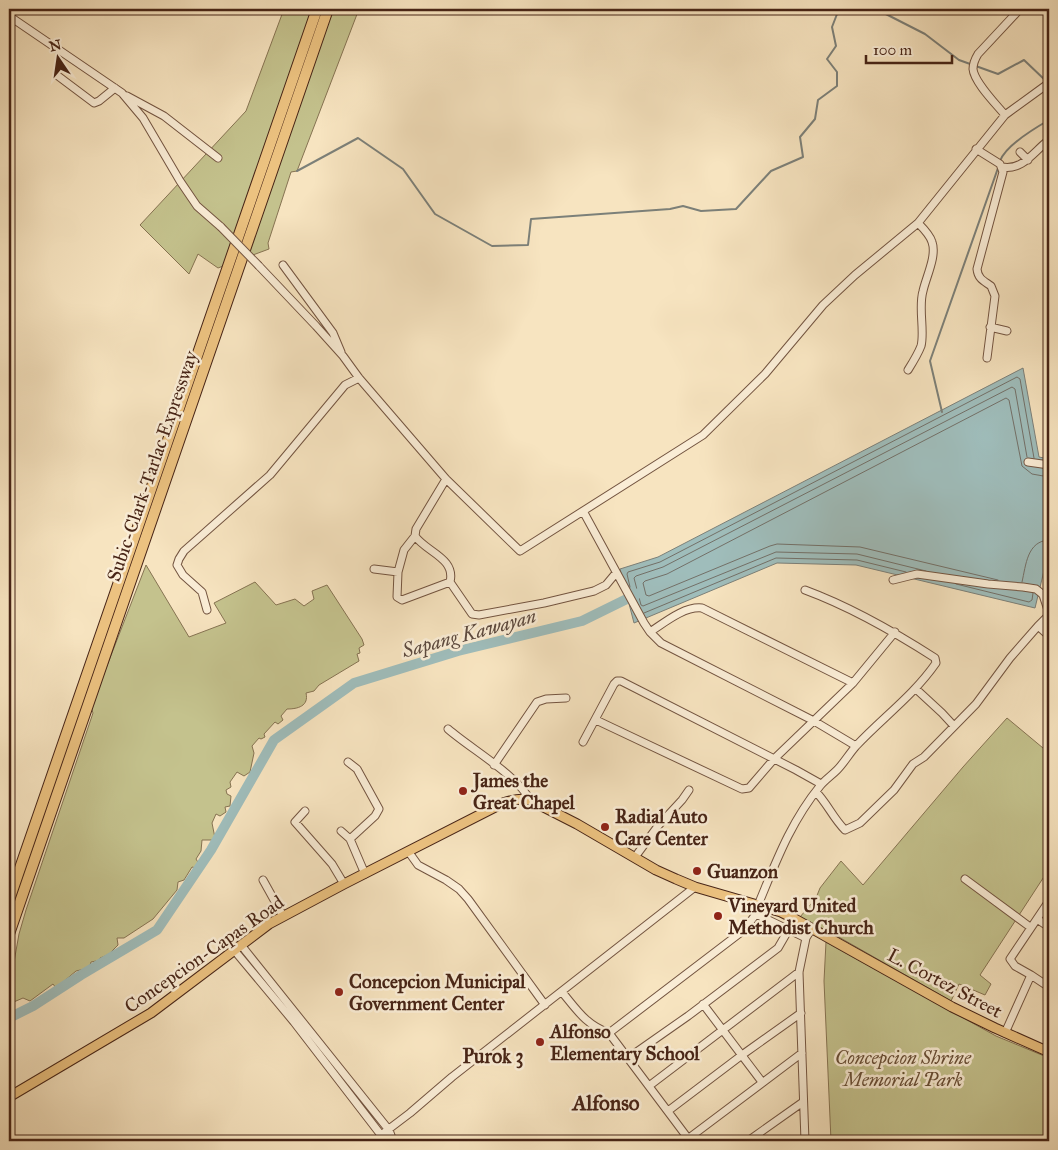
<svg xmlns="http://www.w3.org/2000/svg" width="1058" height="1150" font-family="'IM FELL Great Primer',serif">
<rect width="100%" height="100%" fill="#f7e4c0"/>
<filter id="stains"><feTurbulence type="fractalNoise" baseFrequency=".004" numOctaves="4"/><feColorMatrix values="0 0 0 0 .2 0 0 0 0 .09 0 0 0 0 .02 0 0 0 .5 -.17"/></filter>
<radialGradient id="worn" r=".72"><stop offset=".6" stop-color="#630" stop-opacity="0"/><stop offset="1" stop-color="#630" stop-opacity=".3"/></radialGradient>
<path fill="#c4c28d" stroke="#867352" d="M284,9H359L297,171L291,172L268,243L269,249L218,268L198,254L189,274L140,225L246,111Z
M146,565L189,637L226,623L214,603L255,582L276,605L295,599L304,606L314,599L312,591L327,585L362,639L364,645L359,648L360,653L357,654L359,661L319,685L314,691L306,693C309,706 298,709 287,709L281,716L283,720L278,724L275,722L264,734L265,737L261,739L259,738L252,746L254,753L250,772L244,776L237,772L230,782L231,787L226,790L227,794L231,796L230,806L225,807L226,812L220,816L216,814L212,823L215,838L214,840H202L201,851L196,859L199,864L196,868L192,867L184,880L178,882L177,890L153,919L124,938H117L118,945L108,955L100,958V961L98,963L96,961L91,962L89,968L76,971L56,988L53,984L30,1001L23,998L9,1004L13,995L9,990L19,934L26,910L93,713L91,707Z
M1007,718L1049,753V869L980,975L991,984L985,995L959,984L951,1001L837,936L800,917L816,898L820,888L841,861L863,885L963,767Z
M826,942L996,1036L1049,1058V1141H831L824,981Z"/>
<path fill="#9fbdbb" stroke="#7c8079" d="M1023,368L1039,457L1049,459V550L1035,608L856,565L777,563L634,623L620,569L658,557Z"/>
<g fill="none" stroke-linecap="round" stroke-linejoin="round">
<path stroke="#737068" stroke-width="1" d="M926,571L857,554L776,552L643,606L641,605L634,578L636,576L663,567L1012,387L1015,389L1027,457
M998,580L860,547L777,544L770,546L649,596L646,595L643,583L645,581L667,574L1006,398L1009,400L1022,466L1032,474L1049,477
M1022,582C1026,565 1027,541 1049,540
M956,584L1029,602L1032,600L1033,593
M630,587L627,574L628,572L660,562L1017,377L1020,379L1034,458
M644,613L776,558L857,560L906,572"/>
<path stroke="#7c8079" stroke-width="2" d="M876,9L925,34L959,60L998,74L1024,60L1046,81
M1000,161C1006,145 1035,128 1049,120
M297,171L358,138L403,169L435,214L492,246L528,245L531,219L670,209L683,206L701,211L736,209L771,171L803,157L800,137L815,119L818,100L837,86V72L827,59L836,46L832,27L839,9
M942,412L930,361L998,168"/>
<path stroke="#9fbdbb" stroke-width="10" d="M9,1018L33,1006L81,975L157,930L211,850L274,740L354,683L458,651L582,621L639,593"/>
<g stroke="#735440" stroke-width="9">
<path id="minor" d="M9,16L122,93L143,118L180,181L197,206L221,227
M58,76L94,103L99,101L115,88
M127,96L164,116L218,158
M1005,115L1049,83
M976,149L1000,164L1003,172L977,269C978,279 984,281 991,286L995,296L987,358
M1020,152L1028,160
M1002,167C1023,171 1034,151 1049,140
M283,265L333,333L341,352
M259,266L316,326L343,356L359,378L446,479L520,551L703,435L765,374L823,305L855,275L918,223L1005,115C996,104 974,82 973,69C973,63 975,59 978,54L1020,9
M990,327L1007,331
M908,370C913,362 918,354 921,346C925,331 918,308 923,291C926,277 937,256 932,242C930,235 923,228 918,223
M1028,462L1049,465
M583,511L644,623L650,632L661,643L814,721L856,746
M374,569L398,572L397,597L402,600L450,582C456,558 426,552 415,536L416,529L446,479
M398,572L404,550L415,536
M893,580L917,574L988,584L1023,587L1036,589L1041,593L1043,595L1049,613
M450,582L472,614L479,615L544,603L594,591L606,585L616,573
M207,610L202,592L183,575L177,565L179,559L184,551L270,475L345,385L359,378
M1038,626L1049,636
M650,632C664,623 684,606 702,608L853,683
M916,689L942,713L954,726
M596,720L742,789L749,788L774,759L853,683L895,632
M448,729C471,749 517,775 530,800
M583,742L614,684L617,681H621L796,770L821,784
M348,762L357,769L379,809L375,816L350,839L365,874
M494,765L537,702L546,699L566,698
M816,792C827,803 833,818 845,830L860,823L894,790L913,764L924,757L976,704L1010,658L1038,626L1049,615
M305,811L295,822L332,864L344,884
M341,831L350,839
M408,851L418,865L446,880L459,889L468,899L545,1005
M635,857L658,826L682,800L689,790
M965,879L1030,927
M263,880L283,916
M1049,901L1010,959L1015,966L1031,975L1049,987
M756,914L806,938
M1037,919L1049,927
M241,945L389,1130L393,1141
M234,950L294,1022L381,1135L388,1141
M562,992C577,1010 586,1025 609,1033L690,1141
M703,1004L762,1082
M609,1033L744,930L756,914L758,905C776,862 790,823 820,786C825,780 831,776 837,770C844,763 849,754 856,746C882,718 913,696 936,663L935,658C893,631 851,607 805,590
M1005,1033L1031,975
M628,1058L688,1016L778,948L789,929
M649,1086L799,972
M668,1111L742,1055L801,1013
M381,1135L410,1113L452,1077L695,887
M685,1141L802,1053
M748,1141L803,1102
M805,1141L799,972L806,938L812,928"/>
</g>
<g stroke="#472416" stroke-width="11">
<path id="major" d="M9,1097L151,1013L269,924L344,884L503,803C513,800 520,798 530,800L577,824L656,870L676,879L695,887L781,912L793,918L952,1007L995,1028L1049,1052"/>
</g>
<g stroke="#472416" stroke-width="12">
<path id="highway" d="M9,900L317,9
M9,934L328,9"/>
</g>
<use href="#minor" stroke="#faedd6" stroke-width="7"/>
<use href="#major" stroke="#ecc280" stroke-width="9"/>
<use href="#highway" stroke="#ecc280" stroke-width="10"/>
<g stroke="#735440" stroke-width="9" stroke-linecap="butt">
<path id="minor-bridge" d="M221,227L259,266"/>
</g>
<use href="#minor-bridge" stroke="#faedd6" stroke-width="7"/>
</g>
<g fill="#8f2418" stroke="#faedd6" stroke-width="2">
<circle cx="463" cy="791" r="5"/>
<circle cx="605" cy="827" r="5"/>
<circle cx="697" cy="871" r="5"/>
<circle cx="718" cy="916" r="5"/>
<circle cx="339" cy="992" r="5"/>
<circle cx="540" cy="1042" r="5"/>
</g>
<g text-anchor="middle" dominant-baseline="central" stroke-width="5" stroke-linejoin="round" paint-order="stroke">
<g font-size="19" fill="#472416" stroke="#faedd6">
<text transform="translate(152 466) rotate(-71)">Subic-Clark-Tarlac Expressway</text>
<text transform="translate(204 954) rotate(-35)">Concepcion-Capas Road</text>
<text transform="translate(945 983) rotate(28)">L. Cortez Street</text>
</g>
<g font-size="19" font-weight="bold" fill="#472416" stroke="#faedd6" text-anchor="start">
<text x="473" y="780">James the<tspan x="473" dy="22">Great Chapel</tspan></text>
<text x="615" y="816">Radial Auto<tspan x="615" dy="22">Care Center</tspan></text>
<text x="707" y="871">Guanzon</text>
<text x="728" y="905">Vineyard United<tspan x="728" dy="22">Methodist Church</tspan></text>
<text x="349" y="981">Concepcion Municipal<tspan x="349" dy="22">Government Center</tspan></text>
<text x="550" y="1031">Alfonso<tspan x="550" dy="22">Elementary School</tspan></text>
</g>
<g font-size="19" font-style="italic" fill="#664c34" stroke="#faedd6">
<text x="903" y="1057">Concepcion Shrine<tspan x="903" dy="22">Memorial Park</tspan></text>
</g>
<g font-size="20" font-style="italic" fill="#5d4a3f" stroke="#faedd6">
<text transform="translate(469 633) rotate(-15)">Sapang Kawayan</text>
</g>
<g font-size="20" font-weight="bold" fill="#472416" stroke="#faedd6">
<text x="493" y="1056">Purok 3</text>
</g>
<g font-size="21" font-weight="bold" fill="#472416" stroke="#faedd6">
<text x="606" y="1103">Alfonso</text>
</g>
</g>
<rect width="1058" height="1150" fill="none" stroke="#f7e4c0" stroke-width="30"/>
<rect x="10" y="10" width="1038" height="1130" fill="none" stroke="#472416" stroke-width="2.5"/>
<rect x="15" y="15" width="1028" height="1120" fill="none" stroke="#472416"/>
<g transform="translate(58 58) rotate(347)" stroke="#faedd6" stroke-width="4" paint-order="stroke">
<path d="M0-4L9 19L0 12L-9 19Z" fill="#472416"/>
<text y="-8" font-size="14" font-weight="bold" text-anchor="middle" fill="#472416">N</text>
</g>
<path d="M866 55v8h86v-8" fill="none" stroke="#472416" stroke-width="2.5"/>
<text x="873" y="55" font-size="15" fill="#472416" stroke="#faedd6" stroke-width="4" paint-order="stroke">100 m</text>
<rect width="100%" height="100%" filter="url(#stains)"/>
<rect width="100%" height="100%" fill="url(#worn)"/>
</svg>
